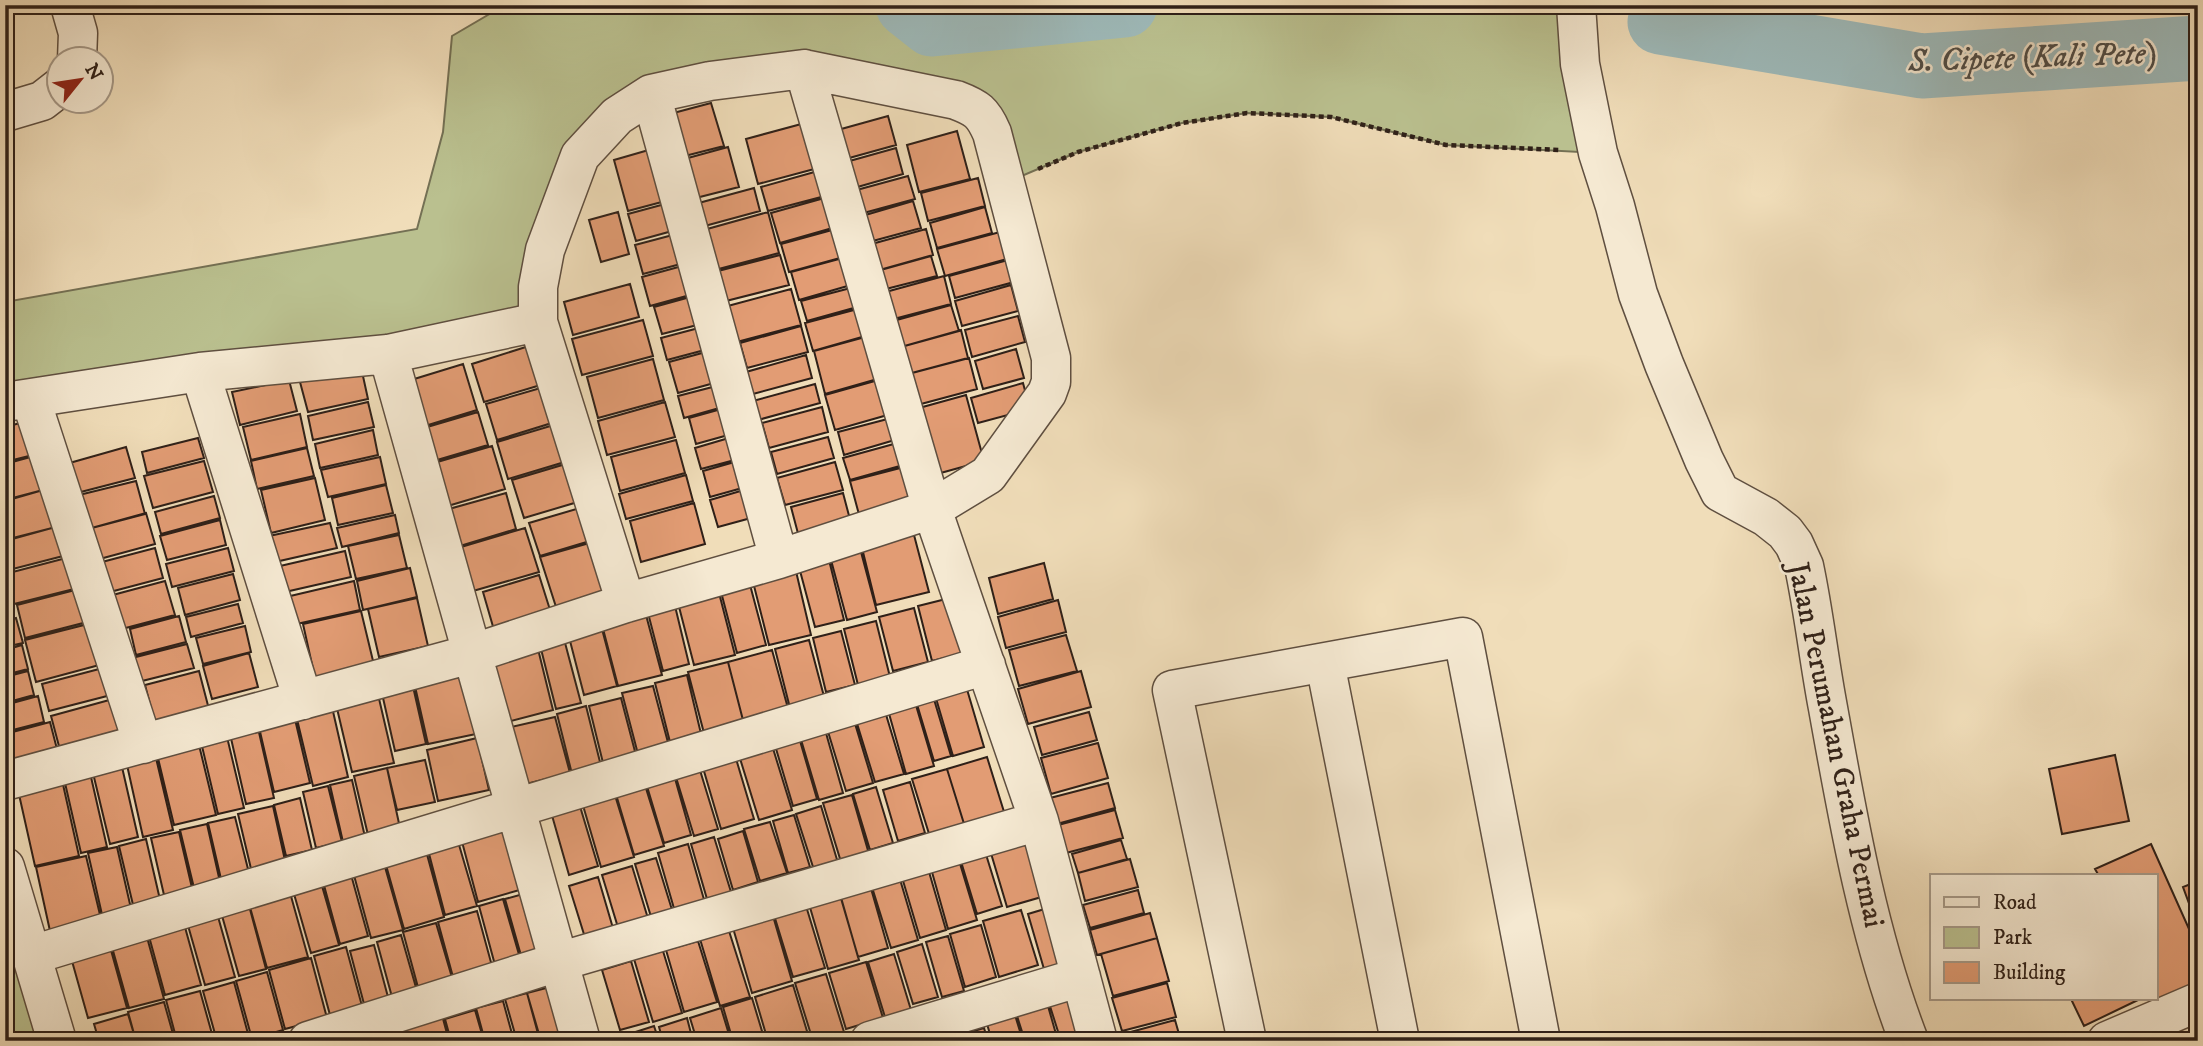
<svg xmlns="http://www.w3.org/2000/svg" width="2203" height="1046" font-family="'IM FELL DW Pica',serif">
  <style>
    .green { fill: #bac08f; stroke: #747054; stroke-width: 2 }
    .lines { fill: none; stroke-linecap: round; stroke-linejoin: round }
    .river { stroke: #9ebaba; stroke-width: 65 }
    .building { fill: #e29c74; stroke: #2f2018; stroke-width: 2 }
    .street-casing { stroke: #5f4f40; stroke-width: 41 }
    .path { stroke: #2f2018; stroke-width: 4.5; stroke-dasharray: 5 3.5; stroke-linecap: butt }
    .street { stroke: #f5e9d2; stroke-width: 38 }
    .labels { text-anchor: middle; stroke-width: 5; stroke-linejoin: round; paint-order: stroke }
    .street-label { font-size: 30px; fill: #2f2018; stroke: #f5e9d2 }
    .water-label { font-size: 32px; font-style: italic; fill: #504e49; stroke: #f5e9d2 }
  </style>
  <rect width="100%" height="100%" fill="#f0ddb9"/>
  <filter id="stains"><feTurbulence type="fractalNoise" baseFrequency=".00286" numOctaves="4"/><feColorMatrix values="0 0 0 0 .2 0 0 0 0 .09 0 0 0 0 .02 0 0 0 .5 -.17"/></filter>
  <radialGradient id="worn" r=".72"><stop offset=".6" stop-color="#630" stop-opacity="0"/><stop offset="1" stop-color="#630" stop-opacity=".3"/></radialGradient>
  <path class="green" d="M505,5H908L933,24L1125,5H1560L1598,153L1446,145L1331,117L1247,113L1182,123L1078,152L1005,183L970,106L710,81L600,132L538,322L5,402V302L417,229L443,132L452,36Z
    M5,867L57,1041H5Z"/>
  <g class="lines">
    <path class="river" d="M908,5L932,24L1125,5
      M1660,22L1922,66L2198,48"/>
  </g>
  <path class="building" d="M711,103L724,146L677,158L666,115Z
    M888,116L896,145L842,160L834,131Z
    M805,123L818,168L758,184L746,139Z
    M957,131L970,179L919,192L907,145Z
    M659,147L673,199L628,211L614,160Z
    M728,147L739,187L688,200L677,161Z
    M896,148L903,174L854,188L846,162Z
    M818,171L825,196L768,211L761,187Z
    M908,176L915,199L860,214L853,191Z
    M978,178L985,206L928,221L921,193Z
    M754,188L760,211L701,227L695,204Z
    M835,195L843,225L780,243L771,213Z
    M676,201L683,228L636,241L628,214Z
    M913,201L921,228L869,242L862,216Z
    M985,207L992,233L937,248L930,223Z
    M618,212L629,254L601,262L589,220Z
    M768,212L779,253L711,271L700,231Z
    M843,227L851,255L789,272L781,244Z
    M926,229L933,255L876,271L868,245Z
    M684,232L692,261L643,274L635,245Z
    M1000,232L1007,259L945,276L937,249Z
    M780,255L789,285L726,301L718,271Z
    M850,256L858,283L799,300L791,272Z
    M931,256L937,276L882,290L877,271Z
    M1008,260L1014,282L955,298L949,276Z
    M693,263L701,292L650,306L642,277Z
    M944,276L951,304L890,320L882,293Z
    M630,284L639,317L573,335L564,302Z
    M862,285L868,304L807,321L801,301Z
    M1011,285L1018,311L962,326L955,301Z
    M791,289L801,325L733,343L724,307Z
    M701,294L709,322L662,334L654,307Z
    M951,305L959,331L901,347L893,321Z
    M869,306L876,333L813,351L805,323Z
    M1018,316L1025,342L972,357L965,330Z
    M643,320L653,356L582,375L572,339Z
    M710,325L716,347L667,360L661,338Z
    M801,326L808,352L747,368L740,343Z
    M961,330L968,358L908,374L901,347Z
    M876,334L888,376L825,394L814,351Z
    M532,345L544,384L484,402L472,364Z
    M717,349L725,380L678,393L669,362Z
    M1016,349L1024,378L983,389L975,361Z
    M806,355L812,378L753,394L746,372Z
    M969,358L977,389L921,404L912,373Z
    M653,359L664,400L598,418L587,377Z
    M463,364L477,410L412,430L398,384Z
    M361,367L368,399L308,412L300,382Z
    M889,377L898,412L835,430L825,395Z
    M289,380L297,411L240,425L232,392Z
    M1023,383L1030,409L978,423L971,398Z
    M724,384L730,405L684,418L678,396Z
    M815,384L820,403L758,420L753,401Z
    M544,387L555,422L497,440L486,404Z
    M966,395L984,461L937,474L919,408Z
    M368,402L374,427L313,440L308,416Z
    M665,402L675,437L607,455L598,421Z
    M732,406L739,432L696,444L689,418Z
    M822,407L828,432L769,448L762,423Z
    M478,412L488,445L427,463L417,430Z
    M300,414L307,447L251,460L243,427Z
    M899,416L905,437L844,455L838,432Z
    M24,422L33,455L5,462V427Z
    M557,424L568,461L508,479L497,442Z
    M373,430L378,455L320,468L315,444Z
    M739,435L746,457L701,469L695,448Z
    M828,437L834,458L777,474L771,452Z
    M198,438L204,458L147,473L142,452Z
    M676,440L685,473L620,491L611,457Z
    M901,442L907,464L850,480L843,458Z
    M492,446L505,489L441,508L427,465Z
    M126,447L135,478L73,494L66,464Z
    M307,448L314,476L257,489L251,461Z
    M34,456L43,490L5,500V464Z
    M380,457L386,484L328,497L321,470Z
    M745,459L753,485L710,497L703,471Z
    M204,461L213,492L153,508L144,476Z
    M835,462L843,490L785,505L777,478Z
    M569,463L581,501L524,518L512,480Z
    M908,466L919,507L861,522L850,481Z
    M686,475L693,501L626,519L619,494Z
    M315,478L325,520L271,533L261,490Z
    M136,481L145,514L88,529L79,495Z
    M386,485L393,513L338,525L332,498Z
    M754,487L762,515L718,527L710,500Z
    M50,488L60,526L5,540V501Z
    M506,493L516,529L460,546L449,509Z
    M843,493L852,527L800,541L791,507Z
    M214,496L220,518L161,534L155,512Z
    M694,503L705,544L641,562L630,521Z
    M590,505L600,538L540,556L529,523Z
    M146,513L155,544L96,560L88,529Z
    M395,515L399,533L342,547L337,528Z
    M220,520L226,545L167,560L160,536Z
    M330,523L337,548L275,562L269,536Z
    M59,526L67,555L5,571V541Z
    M525,528L539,572L473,591L461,547Z
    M399,535L407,568L356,579L348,546Z
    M914,535L929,592L876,605L862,548Z
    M600,540L616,593L557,610L540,557Z
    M155,548L163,578L110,592L102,562Z
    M228,548L234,571L172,587L166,564Z
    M345,551L351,577L285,592L280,566Z
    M861,552L877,612L847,620L831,560Z
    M70,557L78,588L10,605L5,587V574Z
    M829,560L844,620L815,627L799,567Z
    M1044,563L1053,599L998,614L989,578Z
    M795,567L811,635L769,645L752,578Z
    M410,568L417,597L363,610L357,581Z
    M233,574L240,600L185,615L178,588Z
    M539,575L551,613L494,630L483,592Z
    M165,581L175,615L118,630L109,596Z
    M354,581L360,610L292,625L286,597Z
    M749,581L766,645L737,653L720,588Z
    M79,589L87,622L25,638L17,605Z
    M718,589L735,655L694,665L677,599Z
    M958,596L973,651L932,661L918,606Z
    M417,598L428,646L379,657L368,609Z
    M1058,600L1066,632L1006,648L998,617Z
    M238,604L243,623L191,637L186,617Z
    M675,606L689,664L663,671L648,613Z
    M914,608L928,662L893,671L879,617Z
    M361,611L374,665L315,678L303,624Z
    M646,615L662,675L618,686L602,625Z
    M179,616L186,642L136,655L130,629Z
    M16,618L23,643L5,647V621Z
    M876,621L890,677L858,685L844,629Z
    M92,623L103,664L36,682L25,640Z
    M245,626L251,652L203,664L196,638Z
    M602,629L617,686L584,695L569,637Z
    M841,631L855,685L826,692L813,638Z
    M1066,635L1077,671L1019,686L1009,650Z
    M564,639L581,703L556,709L540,645Z
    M809,640L826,704L791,712L775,649Z
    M187,644L194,668L138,682L132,658Z
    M22,645L28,669L5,675V650Z
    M538,649L553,710L507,722L491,661Z
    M772,650L789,712L744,724L728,662Z
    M249,653L258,687L212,699L203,666Z
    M728,662L745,728L705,737L688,672Z
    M103,668L111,695L49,711L42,684Z
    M28,671L34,695L5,703V677Z
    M199,671L211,717L157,731L145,685Z
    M461,671L476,734L428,744L414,682Z
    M1081,671L1091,707L1028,724L1018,689Z
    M687,675L702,738L671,746L655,683Z
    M412,682L426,744L395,751L381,689Z
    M653,686L670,750L639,758L622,693Z
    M966,686L984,747L953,756L935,695Z
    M377,690L394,763L352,772L335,700Z
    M38,696L44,722L5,732V705Z
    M933,696L951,756L934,761L916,701Z
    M621,698L638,763L605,771L589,706Z
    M113,699L122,733L60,750L51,716Z
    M915,702L934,766L906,774L888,710Z
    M586,706L601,766L572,774L557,714Z
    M332,707L348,777L313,786L296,715Z
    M884,708L904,774L875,782L855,717Z
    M1089,712L1097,740L1042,755L1034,727Z
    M294,715L310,783L274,792L258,723Z
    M555,717L570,773L522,785L507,728Z
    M853,717L873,783L846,791L826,725Z
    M50,722L58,753L5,767V734Z
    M824,726L843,793L819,800L799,733Z
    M258,728L274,798L246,804L230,734Z
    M798,734L817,799L793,806L774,742Z
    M227,737L244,808L218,814L201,742Z
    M477,738L489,790L438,801L427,750Z
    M771,742L792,810L759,820L738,752Z
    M1098,743L1108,778L1051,794L1041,758Z
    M199,745L216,815L174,825L157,754Z
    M734,752L754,819L721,829L701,761Z
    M2115,755L2129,821L2062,834L2049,769Z
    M987,757L1005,815L965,827L947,769Z
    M156,758L173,830L143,837L127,765Z
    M425,760L435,802L397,810L387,768Z
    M122,767L138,837L110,844L93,773Z
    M699,767L718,829L694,836L675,774Z
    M387,768L400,828L368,835L354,776Z
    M947,769L965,827L930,837L912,779Z
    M674,775L691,835L664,843L646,783Z
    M91,777L107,847L81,853L65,783Z
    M62,780L79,856L35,866L18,790Z
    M352,780L365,837L343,842L330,785Z
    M644,782L664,846L634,855L615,791Z
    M910,782L925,833L898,841L883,790Z
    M1108,783L1115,808L1057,824L1050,798Z
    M328,786L342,842L316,848L303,792Z
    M876,787L893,843L870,850L853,794Z
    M614,792L634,857L601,867L582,802Z
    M852,795L869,854L841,862L823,803Z
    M300,798L312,850L286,856L274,805Z
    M579,803L598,866L569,875L551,812Z
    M273,806L286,865L252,873L238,814Z
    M821,806L838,863L814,870L796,814Z
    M1115,810L1123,838L1066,853L1058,825Z
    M794,815L810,867L788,873L773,821Z
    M235,817L249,873L221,879L208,823Z
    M770,822L787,873L760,881L744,829Z
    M207,824L220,882L194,888L180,830Z
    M506,825L523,889L478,902L461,838Z
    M743,831L758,882L733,890L718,839Z
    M179,832L192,888L164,895L151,838Z
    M714,837L731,892L707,899L691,844Z
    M457,838L477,906L445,915L427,846Z
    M146,839L161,904L134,909L119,846Z
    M1028,839L1045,896L1007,907L990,850Z
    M1121,840L1127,859L1078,873L1072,854Z
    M688,844L705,903L675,912L658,853Z
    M2151,844L2198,949V984L2154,1003L2152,999H2156V876H2099L2095,869Z
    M117,847L132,913L103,919L88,853Z
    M425,847L444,917L404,929L384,858Z
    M984,848L1002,906L977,914L959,855Z
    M86,856L101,919L50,931L36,867Z
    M958,857L977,920L948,929L930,865Z
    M656,858L673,913L652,920L635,864Z
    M1130,859L1138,887L1085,901L1078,873Z
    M383,860L403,930L371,938L352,868Z
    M927,865L946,930L920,938L901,874Z
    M632,866L650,925L620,934L602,875Z
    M350,871L368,936L340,944L322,878Z
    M899,876L918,940L891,948L871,884Z
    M598,877L615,935L587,944L569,886Z
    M320,879L339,945L311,953L292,887Z
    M2198,881V928L2183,887Z
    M870,885L888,948L858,957L840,894Z
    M289,889L308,957L267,968L248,900Z
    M1138,890L1144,913L1090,928L1083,905Z
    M534,891L551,950L522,959L505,899Z
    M840,895L859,960L828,969L809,904Z
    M247,898L266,969L239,976L219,905Z
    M503,899L520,958L495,965L479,906Z
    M1058,905L1076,968L1046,976L1028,914Z
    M215,906L235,977L205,985L185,915Z
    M806,906L825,968L793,977L774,915Z
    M1021,910L1038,965L999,977L983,921Z
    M477,911L492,966L453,977L438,922Z
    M1150,913L1157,938L1097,955L1090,930Z
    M773,916L792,981L752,993L733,928Z
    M183,920L201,985L165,995L147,929Z
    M436,923L453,981L419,991L403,932Z
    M981,925L996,977L965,987L950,934Z
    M145,930L164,999L129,1008L110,940Z
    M729,931L750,997L720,1006L700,939Z
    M401,935L417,991L392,997L377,942Z
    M948,936L964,991L942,997L926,942Z
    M1157,938L1169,981L1113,996L1101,954Z
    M698,941L717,1002L684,1012L666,950Z
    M109,943L127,1008L88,1018L70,954Z
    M922,944L938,997L913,1004L897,952Z
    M374,945L388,997L364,1004L350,951Z
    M346,947L362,1006L330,1015L314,956Z
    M663,951L682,1013L653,1022L634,959Z
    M894,954L911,1010L885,1017L868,962Z
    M311,958L327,1018L285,1029L269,970Z
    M631,961L649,1022L620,1030L602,970Z
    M866,962L883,1018L846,1029L829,973Z
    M267,972L283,1030L252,1039L236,981Z
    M826,974L844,1032L813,1041L795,983Z
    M234,982L250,1041H217L203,991Z
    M1167,983L1176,1017L1122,1031L1112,998Z
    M793,985L810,1041H768L755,997Z
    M554,986L567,1041H541L527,993Z
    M200,991L214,1041H177L166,1000Z
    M527,993L540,1041H517L505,999Z
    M1078,994L1092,1041H1061L1049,1003Z
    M752,998L765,1041H733L723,1007Z
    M2071,999H2140L2084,1026Z
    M503,1001L514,1041H485L476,1008Z
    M164,1002L175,1041H136L128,1012Z
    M1048,1006L1058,1041H1025L1017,1016Z
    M721,1008L731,1041H697L690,1018Z
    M475,1010L484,1041H451L445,1019Z
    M128,1014L136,1041H99L94,1024Z
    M442,1015L449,1041H407L403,1026Z
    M1015,1015L1023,1041H992L987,1024Z
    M687,1018L693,1041H663L659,1027Z
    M1175,1020L1181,1041H1124L1123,1034Z
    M654,1026L659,1041H618L617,1038Z
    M400,1027L404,1041H376L374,1034Z
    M984,1028L988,1041H950V1038Z"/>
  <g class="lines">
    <g class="street-casing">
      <path id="street" d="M70,5L78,33L77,60
        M1576,5L1580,64L1598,153L1615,206L1638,294L1664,364L1704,460L1720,492L1766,517L1785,532L1794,544L1804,566C1814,613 1819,661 1828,708C1848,819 1868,935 1909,1041
        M804,69L932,509L1039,821L1098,1041
        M651,94L779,559
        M5,112L42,101L60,87
        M538,322L626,603
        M388,354L581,1041
        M200,372L303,700
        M31,400L143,744
        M5,402L200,372L388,354L538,322V287L545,250L580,156L617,116L651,94L710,81L804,69L956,100C977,108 983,112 992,133L1051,358V382L1047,393L988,475L932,509L779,559L626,603L471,654L5,781
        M1325,663L1400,1041
        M5,867L57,1041
        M32,955L986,665
        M308,1041L558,962L1039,821
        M870,1041L1081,977
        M1247,1041L1172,690L1463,637L1541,1041
        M2107,1041L2198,1002"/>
    </g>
    <path class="path" d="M1038,169L1078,152L1182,123L1247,113L1331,117L1446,145L1560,150"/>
    <use href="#street" class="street"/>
  </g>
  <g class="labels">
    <g class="street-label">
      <text transform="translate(1837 745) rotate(78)" y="10">Jalan Perumahan Graha Permai</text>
    </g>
    <g class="water-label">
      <text transform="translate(2032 56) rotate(-2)" y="11">S. Cipete (Kali Pete)</text>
    </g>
  </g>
  <rect width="2203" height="1046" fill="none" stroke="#f0ddb9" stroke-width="28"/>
  <rect x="7" y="7" width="2189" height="1032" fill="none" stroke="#2f2018" stroke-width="3.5"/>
  <rect x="14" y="14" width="2175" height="1018" fill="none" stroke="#2f2018" stroke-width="2"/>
  <rect x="1930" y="874" width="228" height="126" fill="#f5e9d2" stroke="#a69988" stroke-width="2"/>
  <rect x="1944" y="897" width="35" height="10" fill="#f5e9d2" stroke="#a69988" stroke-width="2"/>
  <text x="1993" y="909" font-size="21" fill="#2f2018">Road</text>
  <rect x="1944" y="927" width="35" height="21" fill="#bac08f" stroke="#a69988" stroke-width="2"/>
  <text x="1993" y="944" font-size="21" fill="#2f2018">Park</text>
  <rect x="1944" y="962" width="35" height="21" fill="#e29c74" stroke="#a69988" stroke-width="2"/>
  <text x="1993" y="979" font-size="21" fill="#2f2018">Building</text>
  <g transform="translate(80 80) rotate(60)"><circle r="33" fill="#f5e9d2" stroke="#a69988" stroke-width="2"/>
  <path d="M0-5L12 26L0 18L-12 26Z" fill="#8f2418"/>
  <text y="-10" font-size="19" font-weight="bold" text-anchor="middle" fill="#2f2018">N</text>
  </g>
  <rect width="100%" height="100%" filter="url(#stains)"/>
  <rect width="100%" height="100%" fill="url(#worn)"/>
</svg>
